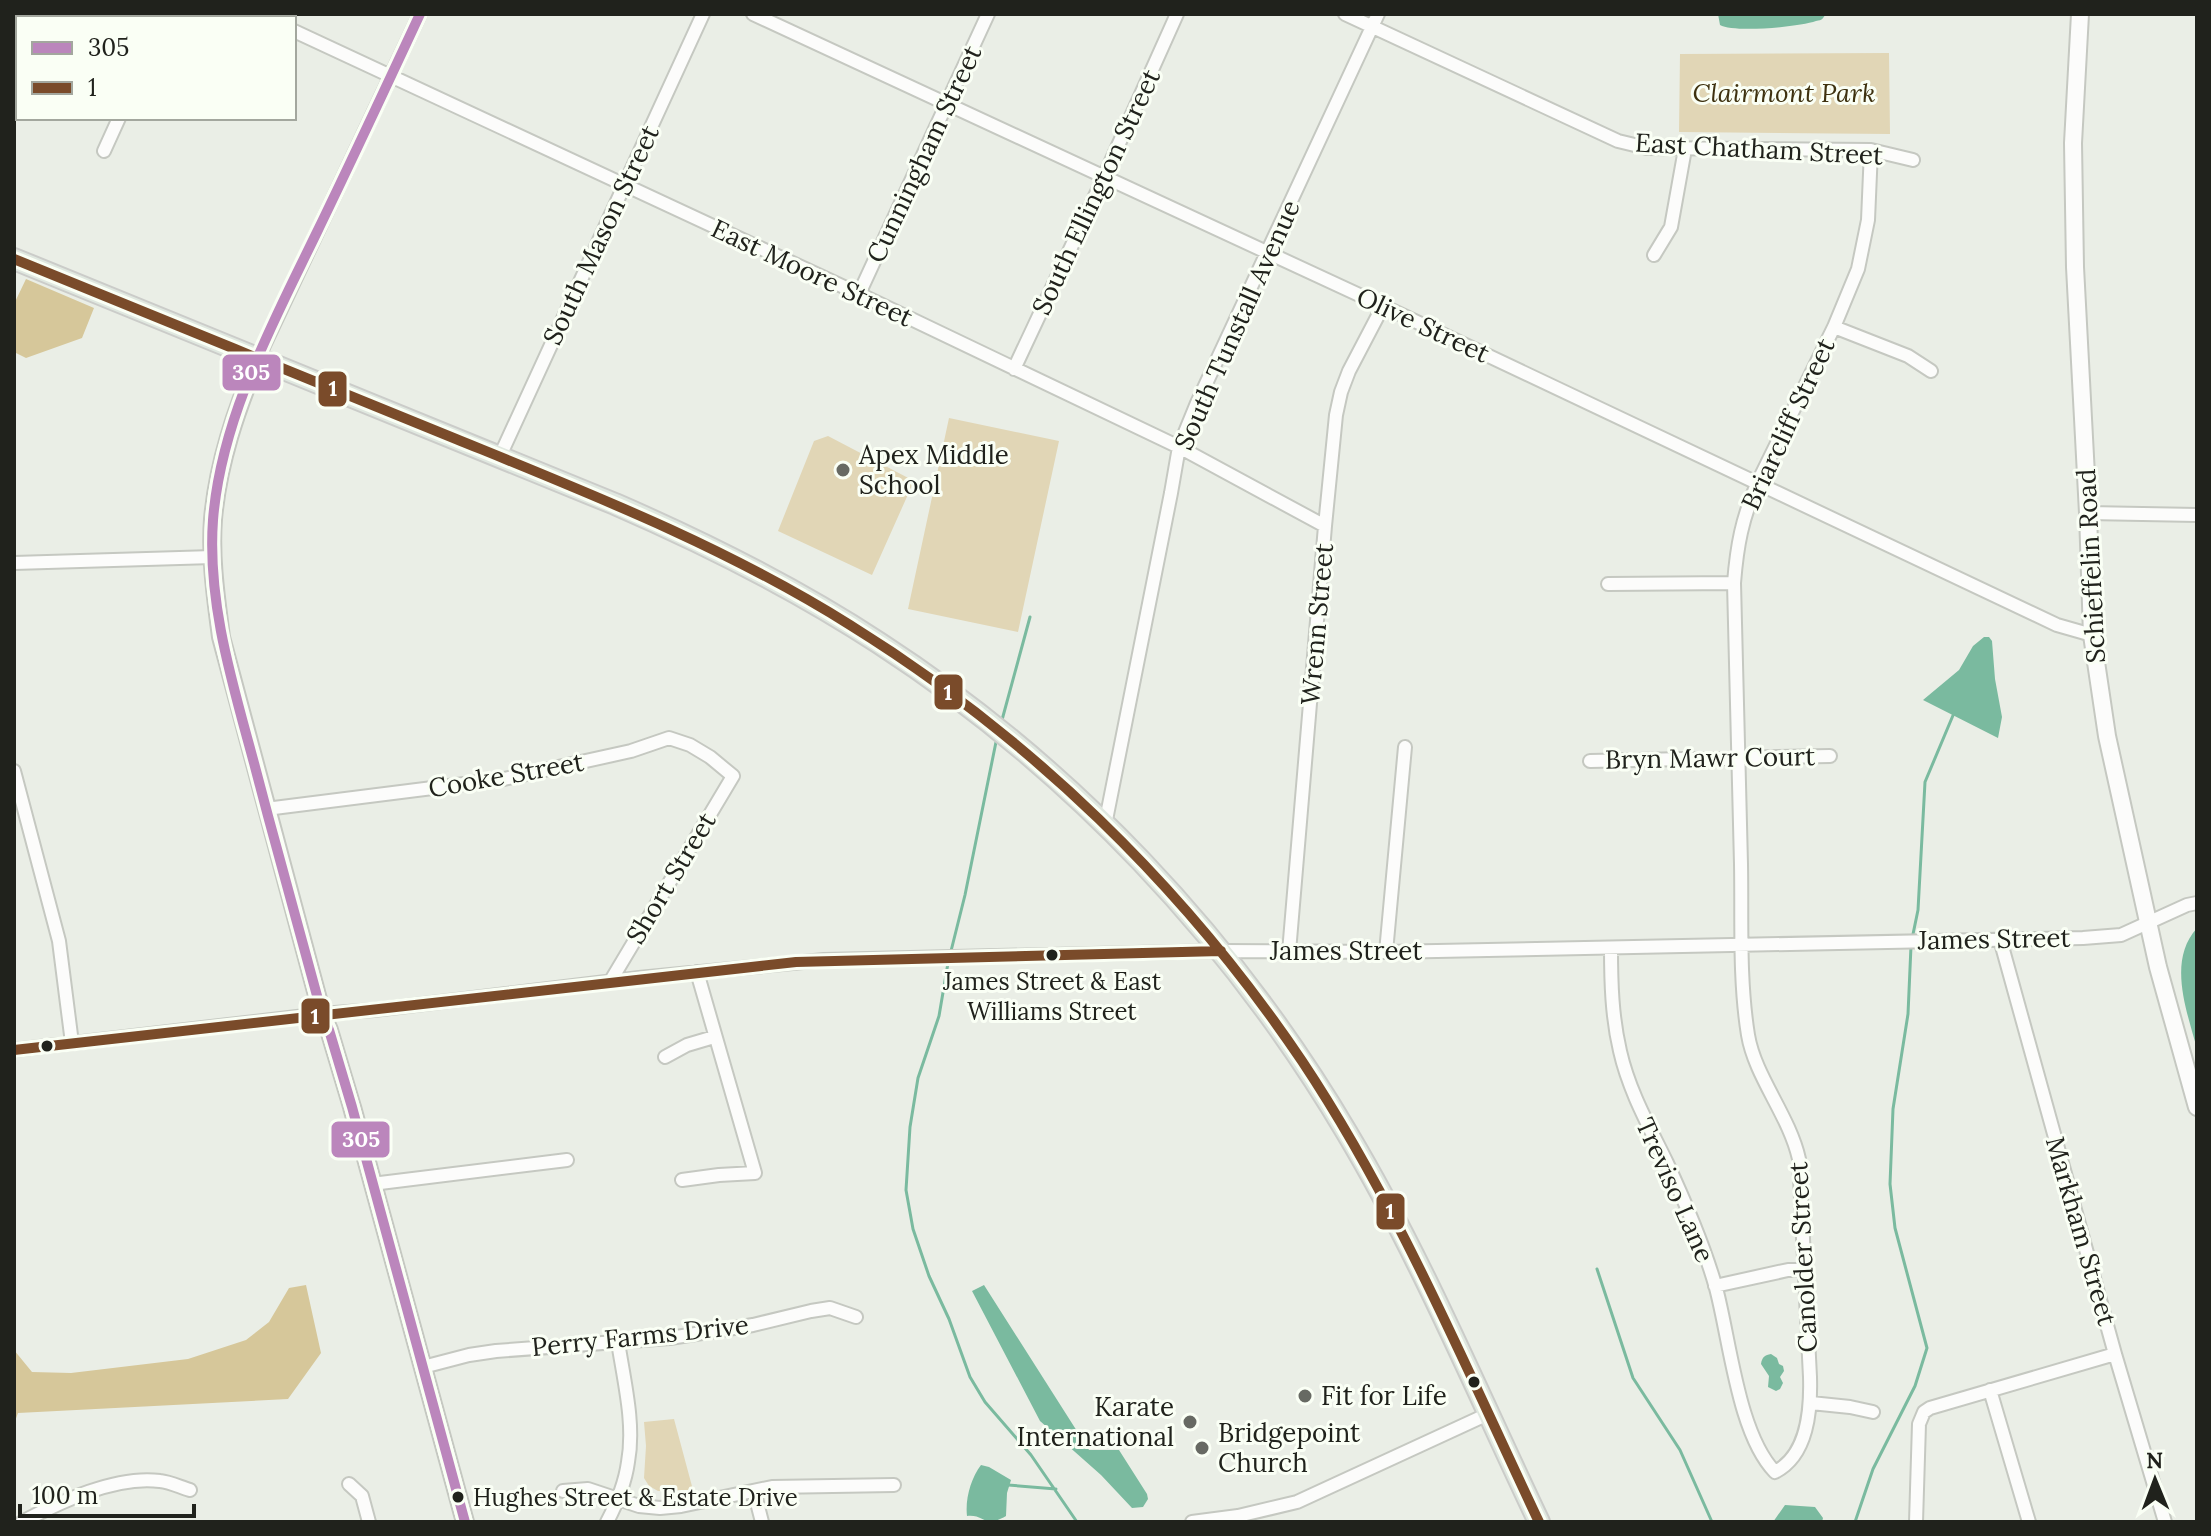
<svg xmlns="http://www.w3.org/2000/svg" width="2211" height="1536" font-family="Lora,serif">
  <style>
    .green { fill: #e1d6b6 }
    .forest { fill: #d6c79a }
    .water { fill: #7aba9f }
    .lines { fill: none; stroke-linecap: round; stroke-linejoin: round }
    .stream { stroke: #7aba9f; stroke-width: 3 }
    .minor-casing { stroke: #c5c8c1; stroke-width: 16 }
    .tertiary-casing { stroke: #c5c8c1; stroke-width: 20 }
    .primary-casing { stroke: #cbccc9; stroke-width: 24 }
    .minor { stroke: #fcfcfb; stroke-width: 12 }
    .tertiary { stroke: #fcfcfb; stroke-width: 16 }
    .primary { stroke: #e0e8e0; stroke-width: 20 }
    .bus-1-casing { stroke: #fafff5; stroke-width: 16 }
    .bus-2-casing { stroke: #fafff5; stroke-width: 16 }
    .bus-1 { stroke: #bb86bc; stroke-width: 10 }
    .bus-2 { stroke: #7a4b2a; stroke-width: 10 }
    .poi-dot { fill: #676963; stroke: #fafff5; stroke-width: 3 }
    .bus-dot { fill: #20221c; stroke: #fafff5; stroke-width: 3 }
    .labels { text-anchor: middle; stroke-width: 6; stroke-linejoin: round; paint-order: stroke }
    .bus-label { font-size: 24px; fill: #20221c; stroke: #fafff5 }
    .park-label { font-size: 26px; font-style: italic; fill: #3e310f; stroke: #fafff5 }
    .street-label { font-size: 26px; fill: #20221c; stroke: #fafff5 }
    .poi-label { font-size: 26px; fill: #20221c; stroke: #fafff5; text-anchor: start }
    .line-badge { stroke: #fafff5; stroke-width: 3 }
    .badge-label { font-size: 22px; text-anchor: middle; font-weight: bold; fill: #fff }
  </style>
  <rect width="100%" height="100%" fill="#eaeee6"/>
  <path class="green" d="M1889,53L1890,134L1679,132L1680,54Z
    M949,418L1059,441L1018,632L908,609Z
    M828,436L914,481L872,575L778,531L814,441Z
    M674,1419L693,1490L658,1491L649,1486L644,1478L646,1446L644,1422Z"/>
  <path class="forest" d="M26,279L94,308L82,338L26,358L14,352V304Z
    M306,1285L321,1353L288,1399L18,1413L14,1424V1350L32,1372L71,1373L188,1359L246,1340L269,1322L289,1288Z"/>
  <path class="water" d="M1718,14H1826C1822,19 1823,20 1816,21C1799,27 1734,33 1720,25Z
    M1984,637H1989L1992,641L1995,679L2002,717L1998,738L1923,700L1959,670L1973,646Z
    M2197,928V1049C2187,1011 2167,961 2197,928Z
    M984,1285L1089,1450H1119L1147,1494L1148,1499L1143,1507L1132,1508L1101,1475L1040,1421L972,1291Z
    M1771,1354L1777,1358L1779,1364L1783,1366L1784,1371L1780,1377L1783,1383L1780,1389L1776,1391L1768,1387L1769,1376L1761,1364C1762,1357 1765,1355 1771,1354Z
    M981,1465L989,1467L1011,1480L1007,1493L1006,1516C983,1529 985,1514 967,1516C965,1499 971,1478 981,1465Z
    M1785,1505L1815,1507L1823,1518L1822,1522H1773Z"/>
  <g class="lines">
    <path class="stream" d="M1002,720L1030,617
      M1912,939L1918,910L1925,782L1954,713
      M950,955L965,895L996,742
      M948,963L939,1016L918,1078L910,1127L906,1190L913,1229L929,1276L949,1319L970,1377L985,1402L1031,1455L1077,1522
      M1597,1269L1633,1378L1680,1450L1712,1522
      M1008,1485L1056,1489
      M1855,1522L1873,1469L1915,1386L1927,1348L1895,1228L1890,1184L1893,1109L1908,1014L1911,946"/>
    <g class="minor-casing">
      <path id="minor" d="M257,14L266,18
        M753,14L1383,306L2057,625L2092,635
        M1345,14L1618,141L1647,148L1871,150L1913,160
        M168,18L170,14
        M294,31L859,294L1179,447L1325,526
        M104,151L119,118
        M1654,255L1671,227L1685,149
        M859,294L988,14
        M1834,327L1908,356L1931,371
        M258,358L420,14
        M1014,369L1104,177L1177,14
        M500,456L703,14
        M2088,513L2197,515
        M14,563L213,557
        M1608,584L1734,583
        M1590,761L1830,756
        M14,771L59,941L72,1043
        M266,809L504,779L631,751L669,738L690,745L710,757L733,776L610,982
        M1105,825L1171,493L1179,447L1197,403L1378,14
        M2000,939L2115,1354L2165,1522
        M1611,948C1611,983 1612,1017 1620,1051C1629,1091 1649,1126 1667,1163C1686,1204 1704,1245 1716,1288C1730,1340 1738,1434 1775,1472C1808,1455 1811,1410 1810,1377L1799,1159C1789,1115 1755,1077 1748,1035C1739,979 1742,921 1741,864C1739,771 1737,677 1734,583C1737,545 1742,519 1757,484L1834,327L1858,269L1868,220L1871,150
        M1289,952L1325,526L1336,415L1341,392L1349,371L1383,306
        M1386,952L1405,747
        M14,1050L322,1014L374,1010L639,978L824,960L1221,951L1386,952L2083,938L2121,935L2187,905L2197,903
        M665,1057L687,1045L714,1037
        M682,1180L719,1175L755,1173L697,972
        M372,1184L567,1160
        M1715,1286L1788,1270H1804
        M423,1367L469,1355L496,1351L670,1338L753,1325L811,1311L830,1308L856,1317
        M1990,1390L2029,1522
        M1811,1403L1850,1407L1873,1412
        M349,1484L362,1496L369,1522
        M563,1491L588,1489L639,1506L660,1508L681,1506L772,1487L894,1485
        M754,1491L762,1522
        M22,1522C60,1502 116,1475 160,1481C170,1482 180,1487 190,1490
        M607,1522C617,1503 625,1484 628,1462C635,1424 624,1381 618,1342
        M1192,1522L1238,1516L1297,1502L1488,1414
        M1916,1522L1919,1424L1924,1412L1930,1408L2115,1354"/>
    </g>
    <g class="tertiary-casing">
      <path id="tertiary" d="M2080,14L2073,143L2075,267L2088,513L2092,635L2107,736L2158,967L2197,1107
        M258,358C236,410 218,463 213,519C210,559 216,598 221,637L322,1014L329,1030L352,1107L465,1522"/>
    </g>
    <g class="primary-casing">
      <path id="primary" d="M14,259L615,504C707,544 795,588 879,643C1070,767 1231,937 1347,1133C1421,1257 1477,1392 1539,1522"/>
    </g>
    <use href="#minor" class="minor"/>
    <use href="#tertiary" class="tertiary"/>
    <use href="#primary" class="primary"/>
    <g class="bus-1-casing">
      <path id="bus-1" d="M420,14C386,87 352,160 317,232C273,323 221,418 213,520C207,603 233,685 254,763C276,847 299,931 322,1014L329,1030L352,1107L465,1522"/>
    </g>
    <g class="bus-2-casing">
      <path id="bus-2" d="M14,259C161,319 309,379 456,439C591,494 726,547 850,625C1029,736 1184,886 1302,1061C1398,1205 1465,1366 1539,1522
        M14,1050L796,962L1221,951"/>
    </g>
    <use href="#bus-1" class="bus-1"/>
    <use href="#bus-2" class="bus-2"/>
  </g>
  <g class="poi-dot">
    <circle cx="843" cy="470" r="8"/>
    <circle cx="1305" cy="1396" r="8"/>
    <circle cx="1190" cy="1422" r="8"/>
    <circle cx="1202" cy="1448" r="8"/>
  </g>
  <g class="bus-dot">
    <circle cx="1052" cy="955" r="7"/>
    <circle cx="47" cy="1046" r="7"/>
    <circle cx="1474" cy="1382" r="7"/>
    <circle cx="458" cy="1497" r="7"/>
  </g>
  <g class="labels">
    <g class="bus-label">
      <text x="1052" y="990">James Street &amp; East<tspan x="1052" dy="30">Williams Street</tspan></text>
      <text x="473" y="1506" text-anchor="start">Hughes Street &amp; Estate Drive</text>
    </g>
    <g class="park-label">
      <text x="1784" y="102">Clairmont Park</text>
    </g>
    <g class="street-label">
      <text transform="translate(1759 149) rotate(3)" y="9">East Chatham Street</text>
      <text transform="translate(924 154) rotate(-65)" y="9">Cunningham Street</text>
      <text transform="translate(1096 192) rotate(-65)" y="9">South Ellington Street</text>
      <text transform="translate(601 235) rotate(-65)" y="9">South Mason Street</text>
      <text transform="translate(812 273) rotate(25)" y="9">East Moore Street</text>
      <text transform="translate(1237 325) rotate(-66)" y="9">South Tunstall Avenue</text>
      <text transform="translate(1423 325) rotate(25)" y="9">Olive Street</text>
      <text transform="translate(1788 424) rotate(-65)" y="9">Briarcliff Street</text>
      <text transform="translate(2091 566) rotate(-93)" y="9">Schieffelin Road</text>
      <text transform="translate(1317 624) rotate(-85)" y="9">Wrenn Street</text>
      <text transform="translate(1710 758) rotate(-1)" y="9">Bryn Mawr Court</text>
      <text transform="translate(506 775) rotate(-10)" y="9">Cooke Street</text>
      <text transform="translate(671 878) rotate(-59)" y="9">Short Street</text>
      <text transform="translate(1994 939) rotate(-1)" y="9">James Street</text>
      <text x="1346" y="960">James Street</text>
      <text transform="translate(1675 1190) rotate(66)" y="9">Treviso Lane</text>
      <text transform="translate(2081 1231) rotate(74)" y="9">Markham Street</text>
      <text transform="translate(1803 1257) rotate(-93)" y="9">Canolder Street</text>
      <text transform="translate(640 1336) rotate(-6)" y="9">Perry Farms Drive</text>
    </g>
    <g class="poi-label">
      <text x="859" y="464">Apex Middle<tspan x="859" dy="30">School</tspan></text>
      <text x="1321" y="1405">Fit for Life</text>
      <text x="1174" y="1416" text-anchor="end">Karate<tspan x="1174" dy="30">International</tspan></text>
      <text x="1218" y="1442">Bridgepoint<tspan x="1218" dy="30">Church</tspan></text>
    </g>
  </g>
  <g class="line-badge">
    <rect x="221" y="353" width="61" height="39" rx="8" fill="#bb86bc"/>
    <rect x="317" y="370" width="31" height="38" rx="8" fill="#7a4b2a"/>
    <rect x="933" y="673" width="31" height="38" rx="8" fill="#7a4b2a"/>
    <rect x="300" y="997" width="31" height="38" rx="8" fill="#7a4b2a"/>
    <rect x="330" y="1120" width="61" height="39" rx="8" fill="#bb86bc"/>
    <rect x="1375" y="1192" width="31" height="39" rx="8" fill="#7a4b2a"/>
  </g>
  <g class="badge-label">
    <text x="251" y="380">305</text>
    <text x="333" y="396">1</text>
    <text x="948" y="700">1</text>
    <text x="315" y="1024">1</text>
    <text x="361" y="1147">305</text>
    <text x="1390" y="1219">1</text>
  </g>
  <rect width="2211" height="1536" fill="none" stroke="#20221c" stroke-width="32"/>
  <rect x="16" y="16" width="280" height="104" fill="#fafff5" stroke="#a3a79e" stroke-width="2"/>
  <rect x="32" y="42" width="40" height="12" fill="#bb86bc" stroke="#a3a79e" stroke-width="2"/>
  <text x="88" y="56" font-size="24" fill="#20221c">305</text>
  <rect x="32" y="82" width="40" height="12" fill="#7a4b2a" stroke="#a3a79e" stroke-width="2"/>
  <text x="88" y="96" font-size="24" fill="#20221c">1</text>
  <g transform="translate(2155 1480) rotate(359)" stroke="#fafff5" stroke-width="6" paint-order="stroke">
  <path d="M0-6L14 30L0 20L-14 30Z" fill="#20221c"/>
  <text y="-12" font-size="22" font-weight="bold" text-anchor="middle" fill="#20221c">N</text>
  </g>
  <path d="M20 1504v12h174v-12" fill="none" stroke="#20221c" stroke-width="4"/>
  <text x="32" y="1504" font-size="24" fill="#20221c" stroke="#fafff5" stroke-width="6" paint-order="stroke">100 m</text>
</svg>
